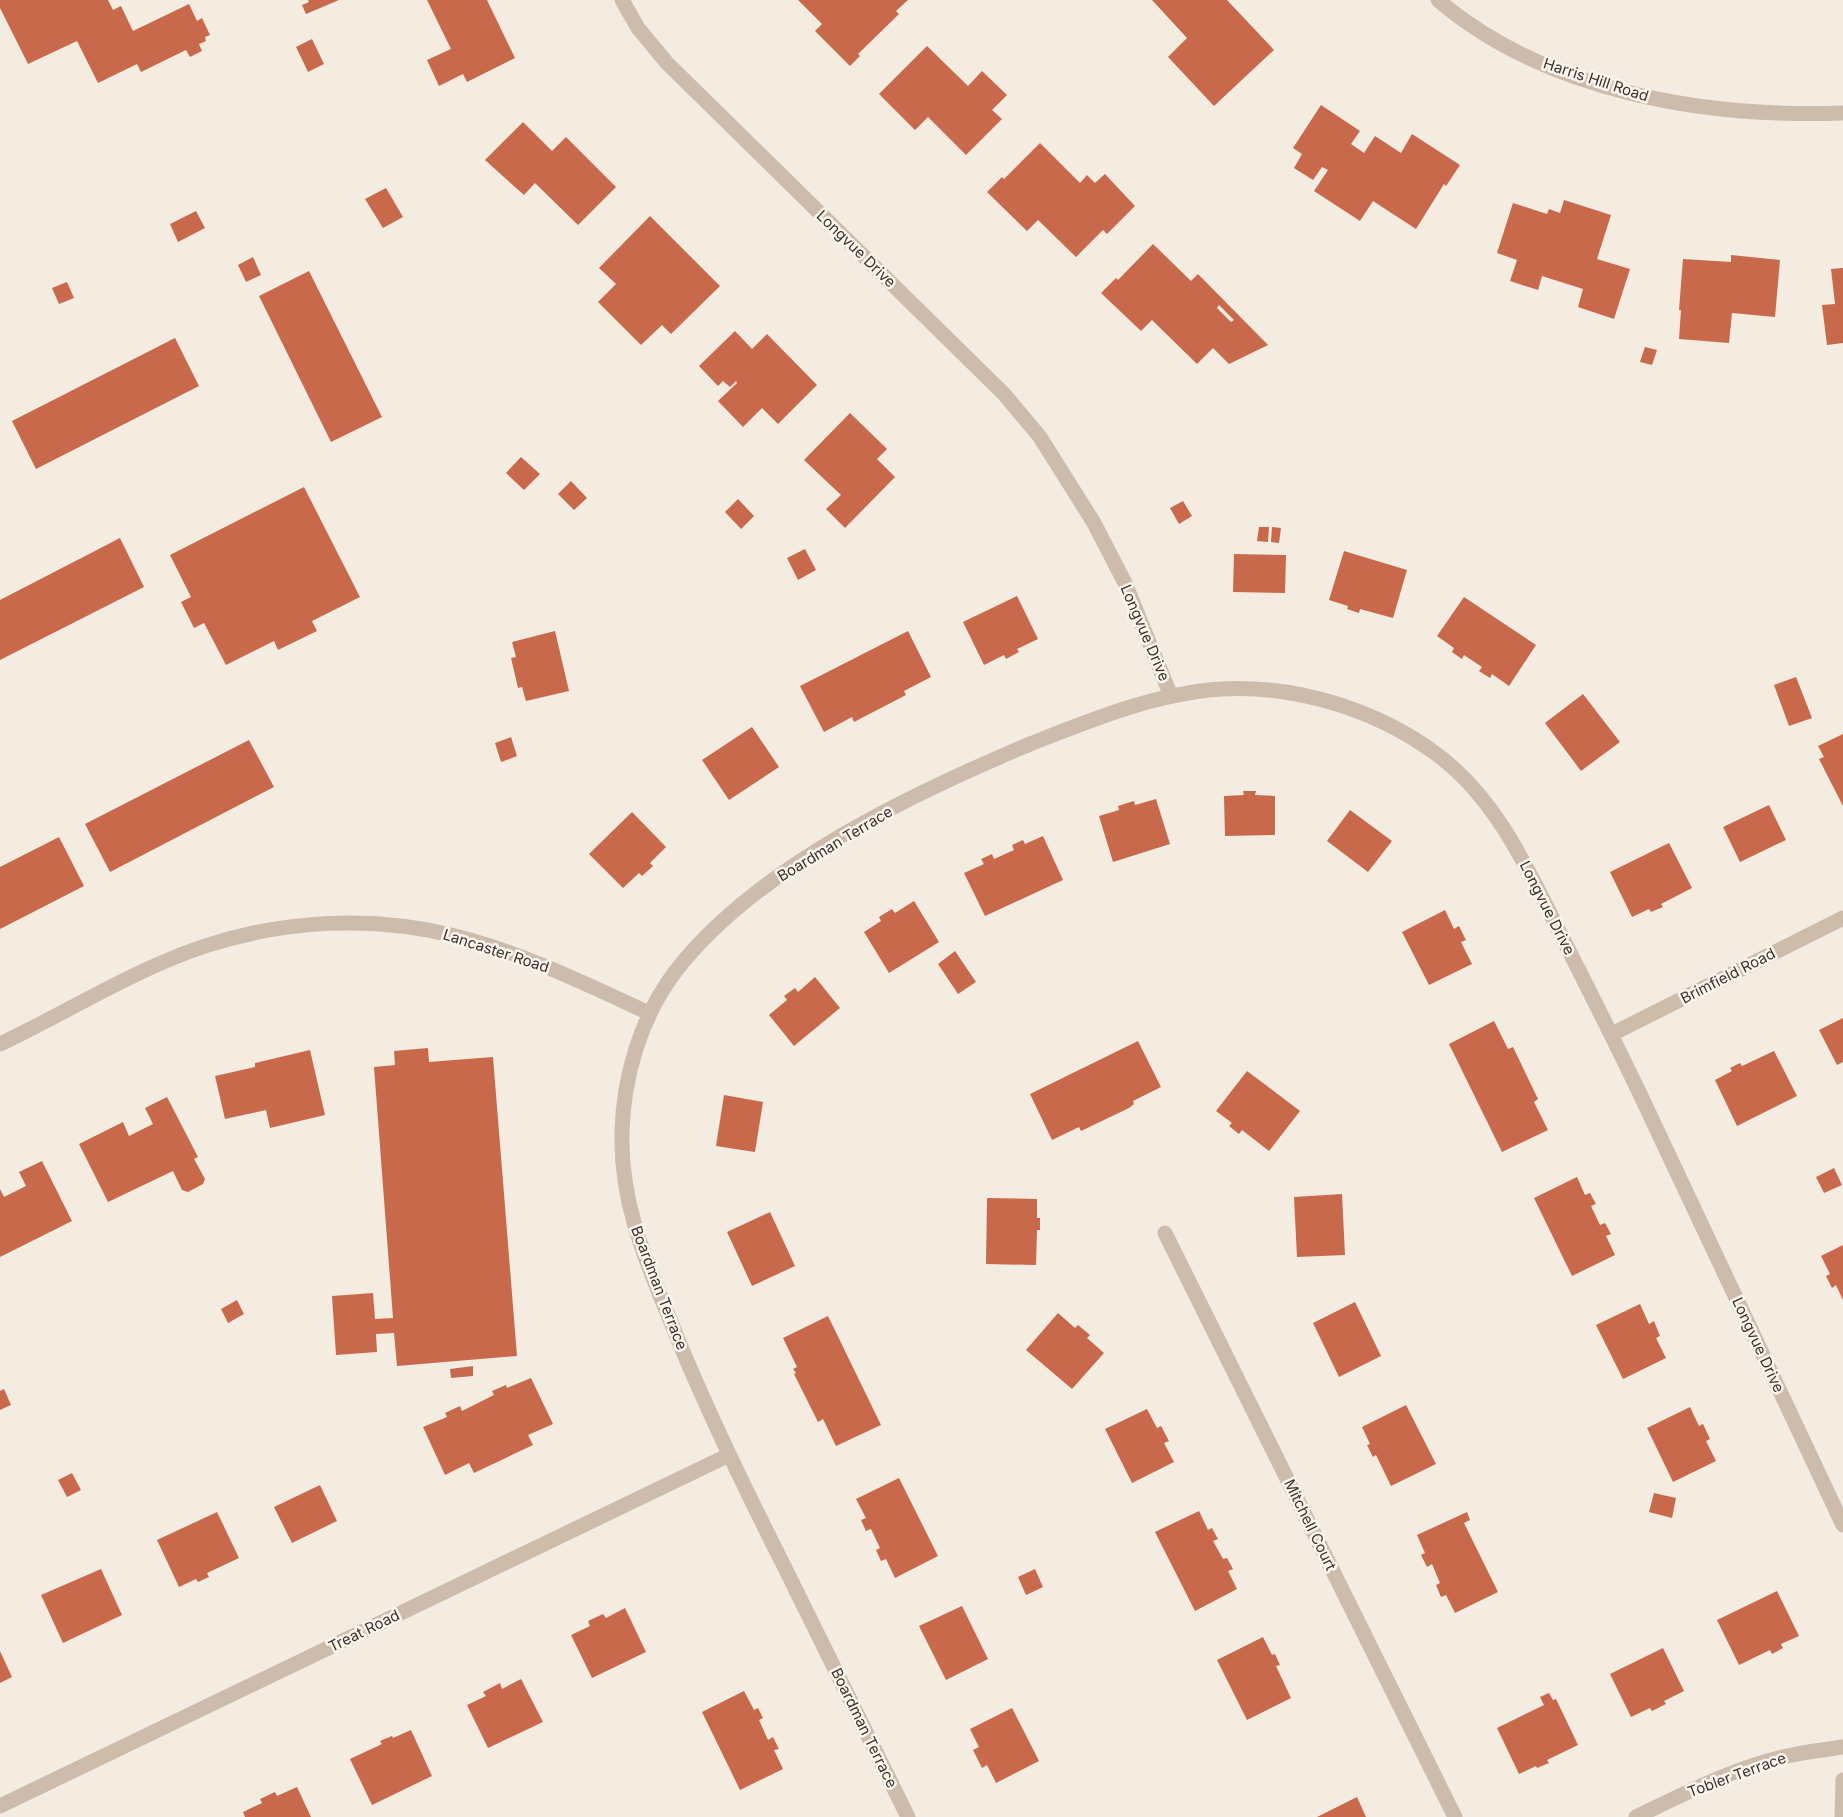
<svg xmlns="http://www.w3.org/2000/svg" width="1843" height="1817" font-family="Inter,sans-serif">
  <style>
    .building { fill: #c8694b; fill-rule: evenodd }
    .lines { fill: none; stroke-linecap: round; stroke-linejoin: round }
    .minor { stroke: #cdbbac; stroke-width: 15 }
    .labels { text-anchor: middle; stroke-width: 5; stroke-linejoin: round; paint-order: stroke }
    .street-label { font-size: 15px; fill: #3b302b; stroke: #fbf5ee }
  </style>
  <rect width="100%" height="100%" fill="#f4ebe1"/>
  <path class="building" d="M0,0H108L113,10L121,6L133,31L189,4L197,21L202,18L210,35L205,37L206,41L199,44L202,51L190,57L186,50L141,72L137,64L98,83L77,41L28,64L0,8Z
    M308,0H339L306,14L302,5L309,2Z
    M427,0H487L515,58L467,82L463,74L439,86L427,60L451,49Z
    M798,0H908L896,11L899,14L858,54L860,56L850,66L815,31L822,24Z
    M1152,0H1227L1274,50L1214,106L1168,57L1187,38Z
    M312,39L324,64L308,72L296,47Z
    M927,46L968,86L982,71L1007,95L992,110L1002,119L966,155L928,117L915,130L879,94Z
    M1321,105L1360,131L1351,144L1364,153L1375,136L1401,153L1412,134L1460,165L1446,186L1444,184L1416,229L1373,201L1360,221L1314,191L1328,170L1322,167L1313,180L1294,168L1302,154L1293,148Z
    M523,122L552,151L566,137L616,187L578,225L535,183L524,195L485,160Z
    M1040,143L1080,183L1087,175L1095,183L1105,174L1135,206L1107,234L1103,230L1076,257L1038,220L1027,231L987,192L1002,177L1004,179Z
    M386,188L403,217L383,228L365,199Z
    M1564,200L1611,215L1597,259L1630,269L1614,319L1578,307L1583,289L1542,276L1538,290L1510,281L1517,260L1497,253L1513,203L1547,214L1549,209L1560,213Z
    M196,211L205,228L178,242L170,224Z
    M650,216L720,286L671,334L662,325L641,345L598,302L616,284L599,268Z
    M1153,244L1191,281L1198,274L1268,345L1229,364L1213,348L1197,364L1152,320L1141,331L1101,293L1116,278L1118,280ZM1219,305L1234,320L1231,322L1217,308Z
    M1731,255L1780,260L1775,317L1732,313L1729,343L1679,339L1681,310H1679L1683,259L1731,262Z
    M253,257L261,275L246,282L238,265Z
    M1843,268V343L1827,345L1822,305L1835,304L1831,269Z
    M309,271L382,417L331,442L259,296Z
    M67,282L74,298L59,304L52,288Z
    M735,331L752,349L767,334L817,385L778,424L762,408L743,427L718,401L737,383L736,381L730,387L723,381L718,386L699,366Z
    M175,338L199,386L36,469L12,421Z
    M1645,347L1657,350L1652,365L1640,362Z
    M850,413L887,449L877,459L895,477L845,528L826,509L841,495L804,460Z
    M521,457L540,474L524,490L506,473Z
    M571,481L587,498L574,510L558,494Z
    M304,487L360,597L312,621L317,631L278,650L274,641L226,665L204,623L194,628L181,602L191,597L170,555Z
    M738,499L754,516L741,529L725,512Z
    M1183,501L1192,516L1179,524L1170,508Z
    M1259,527H1269L1268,542L1257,541Z
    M1272,527L1281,528L1279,543L1271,542Z
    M120,538L144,587L0,660V600Z
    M805,549L816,570L798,580L787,558Z
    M1344,551L1407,570L1393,618L1360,609L1359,613L1347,609L1348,606L1329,600Z
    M1234,554L1286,555L1285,593L1233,592Z
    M1017,596L1038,639L1017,649L1019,652L1006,659L1004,655L984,665L963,622Z
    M1464,597L1536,645L1509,686L1492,674L1490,678L1479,671L1482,667L1464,655L1462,659L1452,652L1454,648L1437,636Z
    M555,631L569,691L526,701L522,687L518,688L511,658L516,657L512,642Z
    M908,631L931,677L904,691L906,695L854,722L852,717L824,732L800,686Z
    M1796,677L1812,718L1789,726L1774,685Z
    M1583,694L1620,742L1581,771L1545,723Z
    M752,727L779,767L729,800L702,760Z
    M1843,734V806L1819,759L1824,757L1818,746Z
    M511,737L517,756L501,762L495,743Z
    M249,740L274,787L110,872L85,824Z
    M1243,791H1256L1255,795L1275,796V835L1225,836L1224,796L1244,795Z
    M1156,799L1170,844L1113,862L1099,816L1119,810L1118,806L1134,801L1135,805Z
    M1769,805L1786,840L1740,862L1723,827Z
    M1350,810L1392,841L1368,872L1327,841Z
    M632,812L666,847L650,863L653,866L642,876L639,873L623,888L589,854Z
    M1043,836L1063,880L985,916L964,873L984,864L981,859L992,854L994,859L1014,850L1012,845L1023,840L1025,844Z
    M59,837L84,886L0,929V867Z
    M1669,843L1692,888L1661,904L1663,907L1651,912L1649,909L1632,917L1610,872Z
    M914,901L939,942L889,973L864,932L881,921L879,917L892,909L895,913Z
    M1445,910L1454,929L1459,926L1466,940L1461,942L1472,964L1429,985L1402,932Z
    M955,951L976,982L958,994L938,964Z
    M815,977L840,1008L794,1046L769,1015L787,1000L784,996L795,988L798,992Z
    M1843,1018V1062L1837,1065L1819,1030Z
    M1494,1021L1508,1049L1513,1047L1538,1099L1534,1102L1548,1130L1502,1152L1449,1044Z
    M1138,1041L1161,1087L1133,1101L1134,1104L1129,1108L1081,1131L1079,1127L1052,1140L1030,1094Z
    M428,1048L429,1062L493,1057L517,1356L397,1366L394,1333L376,1334L377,1352L336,1355L332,1296L373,1293L375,1319L393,1318L374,1067L395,1065L394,1051Z
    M310,1050L325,1115L270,1128L266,1110L225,1119L215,1076L255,1067V1063Z
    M1774,1051L1797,1096L1737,1126L1715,1080L1732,1071L1730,1068L1740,1063L1742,1066Z
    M1247,1071L1300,1111L1269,1151L1242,1130L1239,1134L1229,1126L1232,1123L1216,1111Z
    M724,1095L763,1102L755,1152L716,1146Z
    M167,1097L198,1157L194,1159L205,1179L203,1184L188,1192L182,1190L173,1171L108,1202L79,1144L123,1122L129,1136L153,1124L145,1108Z
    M42,1161L72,1221L0,1257V1189L4,1197L26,1186L19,1172Z
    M1834,1168L1842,1185L1824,1193L1816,1177Z
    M1577,1177L1585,1195L1590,1193L1596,1204L1591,1206L1600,1225L1605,1223L1611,1234L1606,1236L1615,1255L1572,1276L1534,1198Z
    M1342,1194L1345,1255L1297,1257L1294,1197Z
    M987,1198L1037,1199V1218H1040V1230H1037L1036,1265L986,1264Z
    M770,1212L795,1266L752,1286L727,1232Z
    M1843,1245V1300L1836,1285L1832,1288L1826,1276L1830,1274L1821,1256Z
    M237,1300L244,1314L228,1323L221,1309Z
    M1355,1302L1381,1356L1339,1377L1313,1323Z
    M1640,1304L1649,1324L1654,1321L1660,1336L1656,1338L1666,1358L1623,1379L1596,1325Z
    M1058,1313L1075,1328L1078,1325L1090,1335L1087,1338L1104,1353L1072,1389L1026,1350Z
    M828,1316L881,1425L836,1446L823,1419L818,1422L794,1374L796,1373L793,1369L797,1367L783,1338Z
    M473,1366V1376L451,1378L450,1369Z
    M531,1378L553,1424L528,1435L533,1445L474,1473L469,1463L445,1475L423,1427L447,1417L445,1413L460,1406L462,1411L494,1395L492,1391L506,1385L507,1388Z
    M4,1389L11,1405L0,1410V1391Z
    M1406,1405L1436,1464L1391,1486L1376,1455L1373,1457L1367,1445L1370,1444L1362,1427Z
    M1690,1407L1699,1426L1703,1424L1710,1439L1706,1441L1716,1461L1673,1482L1647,1428Z
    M1147,1409L1157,1428L1161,1426L1169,1441L1164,1443L1174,1462L1132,1483L1105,1429Z
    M72,1473L81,1490L67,1497L58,1480Z
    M899,1478L938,1556L895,1578L886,1559L881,1561L876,1550L880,1548L871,1529L866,1531L861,1520L866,1518L856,1499Z
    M320,1485L337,1521L292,1543L274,1507Z
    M1654,1493L1676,1498L1672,1518L1649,1512Z
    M1199,1511L1208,1530L1212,1528L1218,1539L1213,1541L1223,1559L1227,1558L1233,1569L1228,1571L1237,1589L1195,1611L1155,1532Z
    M217,1512L239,1558L207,1573L209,1577L198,1582L196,1579L179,1587L157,1540Z
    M1467,1512L1470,1520L1464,1523L1498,1592L1455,1613L1446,1595L1441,1597L1436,1585L1440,1583L1432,1564L1427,1567L1421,1555L1425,1553L1417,1535Z
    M101,1569L122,1615L63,1643L41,1595Z
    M1035,1569L1043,1587L1026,1595L1018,1577Z
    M1777,1591L1799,1636L1781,1644L1783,1648L1772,1654L1770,1650L1739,1665L1717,1620Z
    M962,1606L988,1659L946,1680L919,1626Z
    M625,1608L646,1652L592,1678L571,1635L590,1626L588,1621L603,1614L606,1618Z
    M1263,1637L1272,1655L1275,1654L1280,1665L1276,1666L1291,1698L1247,1720L1217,1660Z
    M1663,1648L1684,1691L1664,1701L1666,1704L1652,1711L1650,1708L1631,1717L1610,1674Z
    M0,1651L12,1677L0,1683Z
    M521,1679L543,1722L488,1748L467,1705L486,1696L483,1692L500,1683L502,1689Z
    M744,1691L754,1710L758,1708L763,1718L759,1720L768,1740L773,1737L779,1749L774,1750L783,1769L740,1790L702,1712Z
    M1549,1693L1553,1700L1556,1699L1578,1745L1547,1760L1549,1763L1537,1768L1536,1766L1519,1774L1497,1728L1544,1705L1540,1697Z
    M1012,1708L1039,1761L996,1783L987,1765L982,1768L973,1750L979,1747L970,1729Z
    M411,1730L432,1776L372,1805L350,1759L382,1744L380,1741L392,1736L393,1738Z
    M297,1787L311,1817H245L243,1812L262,1803L260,1799L275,1792L277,1796Z
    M1357,1797L1366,1817H1317Z"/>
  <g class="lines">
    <path class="minor" d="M622,0L638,28L667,63L1004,394L1040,437L1094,523L1125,583L1171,696
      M1438,0C1546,92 1705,118 1843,113
      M1612,1034L1843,918
      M0,1044C68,1012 133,970 205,946C285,920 373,915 455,936C523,953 586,984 649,1013
      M1165,1233L1455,1817
      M0,1806L729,1455
      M908,1817C867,1733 825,1650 784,1566C746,1491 709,1415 677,1337C650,1270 620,1208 622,1133C623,1077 641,1017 675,972C755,868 911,794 1030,744C1091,720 1156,693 1222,689C1296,685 1375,709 1435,753C1497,798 1528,870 1562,937C1594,1000 1626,1063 1656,1128C1718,1260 1781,1393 1843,1525
      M1636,1817C1686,1793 1737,1766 1792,1755C1809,1751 1826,1750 1843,1747
      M1842,1817L1843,1780"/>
  </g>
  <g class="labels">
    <g class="street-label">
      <text transform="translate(1596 80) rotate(18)" y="5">Harris Hill Road</text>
      <text transform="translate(856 249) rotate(44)" y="5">Longvue Drive</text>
      <text transform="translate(1145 633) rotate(67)" y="5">Longvue Drive</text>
      <text transform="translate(835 844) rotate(-31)" y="5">Boardman Terrace</text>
      <text transform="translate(1547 908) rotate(63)" y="5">Longvue Drive</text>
      <text transform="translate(496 951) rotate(18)" y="5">Lancaster Road</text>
      <text transform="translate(1728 976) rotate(-27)" y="5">Brimfield Road</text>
      <text transform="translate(659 1288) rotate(69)" y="5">Boardman Terrace</text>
      <text transform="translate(1758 1345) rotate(65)" y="5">Longvue Drive</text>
      <text transform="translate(1310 1525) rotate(64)" y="5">Mitchell Court</text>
      <text transform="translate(364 1631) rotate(-26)" y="5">Treat Road</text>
      <text transform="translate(864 1728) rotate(64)" y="5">Boardman Terrace</text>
      <text transform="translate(1737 1775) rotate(-20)" y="5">Tobler Terrace</text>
    </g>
  </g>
</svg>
